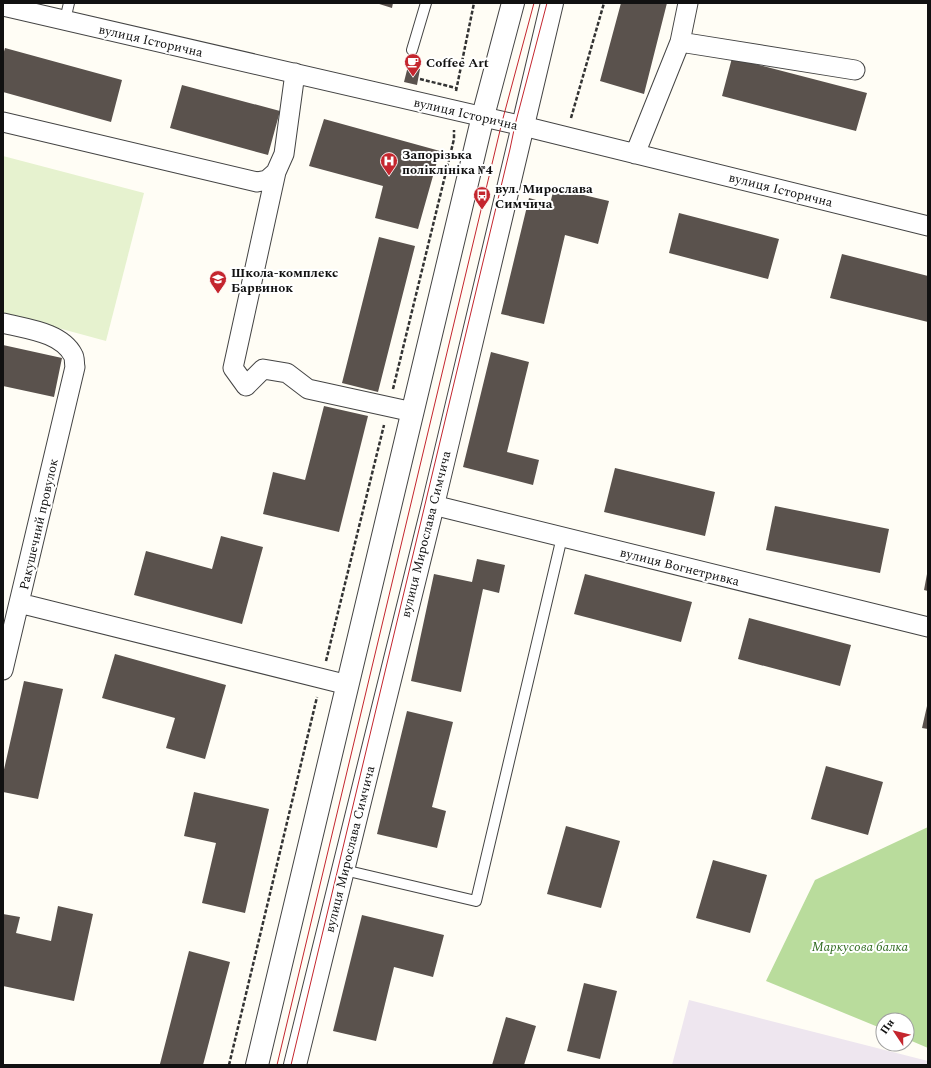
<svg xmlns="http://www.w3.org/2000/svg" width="931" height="1068" font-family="Spectral,serif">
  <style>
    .industrial { fill: #eee6ef }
    .forest { fill: #b9dc9c }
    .pitch { fill: #e6f2cf }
    .building { fill: #5a524d }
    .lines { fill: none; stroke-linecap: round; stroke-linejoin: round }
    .service-casing { stroke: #444; stroke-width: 12 }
    .minor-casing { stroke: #444; stroke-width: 21 }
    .tertiary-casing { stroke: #444; stroke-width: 24 }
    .path { stroke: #333; stroke-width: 2.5; stroke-dasharray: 4 2; stroke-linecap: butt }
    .service { stroke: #fff; stroke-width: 10 }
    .minor { stroke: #fff; stroke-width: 19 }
    .tertiary { stroke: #fff; stroke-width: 22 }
    .tram { stroke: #c4262e; stroke-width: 1 }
    .labels { text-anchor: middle; stroke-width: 4; stroke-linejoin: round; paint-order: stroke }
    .street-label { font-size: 13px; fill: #111; stroke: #fff }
    .poi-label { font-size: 13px; font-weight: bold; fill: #111; stroke: #fff; text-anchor: start }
    .park-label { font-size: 13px; font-style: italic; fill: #2f6b1f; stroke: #fff }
  </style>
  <rect width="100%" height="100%" fill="#fffdf5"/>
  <path class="industrial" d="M689,1000L928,1061V1065H672Z"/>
  <path class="forest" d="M928,827V1048L907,1039V1020H883V1029L766,981L815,880Z"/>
  <path class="pitch" d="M3,156L144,193L106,341L3,313Z"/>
  <path class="building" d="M376,3H393L392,8Z
    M621,3H667L644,94L600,81Z
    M5,48L122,80L111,122L3,92V55Z
    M732,58L867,93L856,131L722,96Z
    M408,66L420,69L417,85L404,82Z
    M182,85L280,111L268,155L170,128Z
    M324,119L440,151L418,229L375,218L383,186L309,166Z
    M554,188L609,201L598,244L565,235L544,324L501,314L529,198L550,204Z
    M679,213L779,239L768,279L669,253Z
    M379,237L415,246L378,392L342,383Z
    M842,254L928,276V322L830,298Z
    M3,345L62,358L54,397L3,386Z
    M491,352L529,362L507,452L539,460L533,485L463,467Z
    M324,406L368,416L339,532L263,514L273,472L305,480Z
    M615,468L715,492L705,536L604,512Z
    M775,506L889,529L880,573L766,550Z
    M221,536L263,547L242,624L134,595L146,551L212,569Z
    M477,559L505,565L499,593L483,589L461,692L411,681L434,574L472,582Z
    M585,574L692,602L681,642L574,614Z
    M927,574H928V591L924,590Z
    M749,618L851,645L840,686L738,659Z
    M115,654L226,685L205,759L166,748L175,718L102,698Z
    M24,681L63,689L38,799L3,792V774Z
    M927,706H928V729L922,728Z
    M407,711L453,722L432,807L446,811L437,848L377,834Z
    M826,766L883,782L868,835L811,819Z
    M194,792L269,809L245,913L202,903L216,843L184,836Z
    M566,826L620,841L601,908L547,894Z
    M713,860L767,875L750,933L696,918Z
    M58,906L93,914L74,1001L3,986V914L20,917L16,933L51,941Z
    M362,915L444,935L433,977L394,967L376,1041L333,1031Z
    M189,951L230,962L203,1065H164L160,1064Z
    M584,983L617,991L600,1059L567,1051Z
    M506,1017L536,1026L524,1065H492Z"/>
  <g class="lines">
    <g class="service-casing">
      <path id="service" d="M65,20L69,3
        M412,50L426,3
        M344,870L476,901L562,537"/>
    </g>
    <g class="minor-casing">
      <path id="minor" d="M3,6L523,126L928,226
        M680,42L688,3
        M3,122L257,182L267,180L276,172L284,154L295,73
        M635,154L680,42L855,70
        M276,172L233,368L246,386L263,369L287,373L308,389L413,412
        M3,323C26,329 61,332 73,355C75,358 74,363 75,367L3,670
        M433,505L928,627
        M19,603L348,685"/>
    </g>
    <g class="tertiary-casing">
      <path id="tertiary" d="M257,1065L483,116L513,3
        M295,1065L433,505L552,3"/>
    </g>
    <path class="path" d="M420,79L456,88
      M456,91L474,3
      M571,118L604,3
      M393,389L454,139V130
      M326,661L384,425
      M229,1065L317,697"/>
    <use href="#service" class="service"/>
    <use href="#minor" class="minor"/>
    <use href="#tertiary" class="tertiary"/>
    <path class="tram" d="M277,1065L502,122L534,3
      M291,1065L510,149L515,125L547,3"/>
  </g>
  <defs>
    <g id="cafe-pin" transform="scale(0.9)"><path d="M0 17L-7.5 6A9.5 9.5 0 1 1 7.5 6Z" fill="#c4262e" stroke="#fff"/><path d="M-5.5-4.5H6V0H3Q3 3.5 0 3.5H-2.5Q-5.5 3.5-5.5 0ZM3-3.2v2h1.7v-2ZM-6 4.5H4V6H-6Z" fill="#fff"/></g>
    <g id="hospital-pin" transform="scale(0.9)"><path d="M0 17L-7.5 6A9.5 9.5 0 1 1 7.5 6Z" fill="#c4262e" stroke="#fff"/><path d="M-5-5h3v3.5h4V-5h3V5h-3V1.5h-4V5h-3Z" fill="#fff"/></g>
    <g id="bus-pin" transform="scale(0.9)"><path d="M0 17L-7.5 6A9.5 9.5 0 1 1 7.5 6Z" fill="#c4262e" stroke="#fff"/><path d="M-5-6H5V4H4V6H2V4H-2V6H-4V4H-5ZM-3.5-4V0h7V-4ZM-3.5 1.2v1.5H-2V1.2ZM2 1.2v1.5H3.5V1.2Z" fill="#fff"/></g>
    <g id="school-pin" transform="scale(0.9)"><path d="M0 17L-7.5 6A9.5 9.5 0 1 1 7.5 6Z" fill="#c4262e" stroke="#fff"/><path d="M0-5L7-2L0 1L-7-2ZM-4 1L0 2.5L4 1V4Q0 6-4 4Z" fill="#fff"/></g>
  </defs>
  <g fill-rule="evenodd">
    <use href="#cafe-pin" x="413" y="62"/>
    <use href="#hospital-pin" x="389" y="161"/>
    <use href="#bus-pin" x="482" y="195"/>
    <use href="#school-pin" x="218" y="279"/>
  </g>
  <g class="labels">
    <g class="street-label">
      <text transform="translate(151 40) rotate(13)" y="5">вулиця Історична</text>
      <text transform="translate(466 113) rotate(13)" y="5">вулиця Історична</text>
      <text transform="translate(781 189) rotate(14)" y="5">вулиця Історична</text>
      <text transform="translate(38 524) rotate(-77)" y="5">Ракушечний провулок</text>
      <text transform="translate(425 534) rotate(-76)" y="5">вулиця Мирослава Симчича</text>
      <text transform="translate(680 566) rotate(14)" y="5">вулиця Вогнетривка</text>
      <text transform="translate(349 849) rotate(-76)" y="5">вулиця Мирослава Симчича</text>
    </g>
    <g class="poi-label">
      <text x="426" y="67">Coffee Art</text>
      <text x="402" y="159">Запорізька<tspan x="402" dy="15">поліклініка №4</tspan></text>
      <text x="495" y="193">вул. Мирослава<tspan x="495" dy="15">Симчича</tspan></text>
      <text x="231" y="277">Школа-комплекс<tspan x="231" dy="15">Барвинок</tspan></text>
    </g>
    <g class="park-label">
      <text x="860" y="951">Маркусова балка</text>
    </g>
  </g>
  <rect width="931" height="1068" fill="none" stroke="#111111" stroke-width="8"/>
  <g transform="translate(895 1032) rotate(305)"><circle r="19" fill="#ffffff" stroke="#a0a0a0"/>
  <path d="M0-3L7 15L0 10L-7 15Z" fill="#c4262e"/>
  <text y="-6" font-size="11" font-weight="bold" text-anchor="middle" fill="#111111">Пн</text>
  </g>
</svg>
